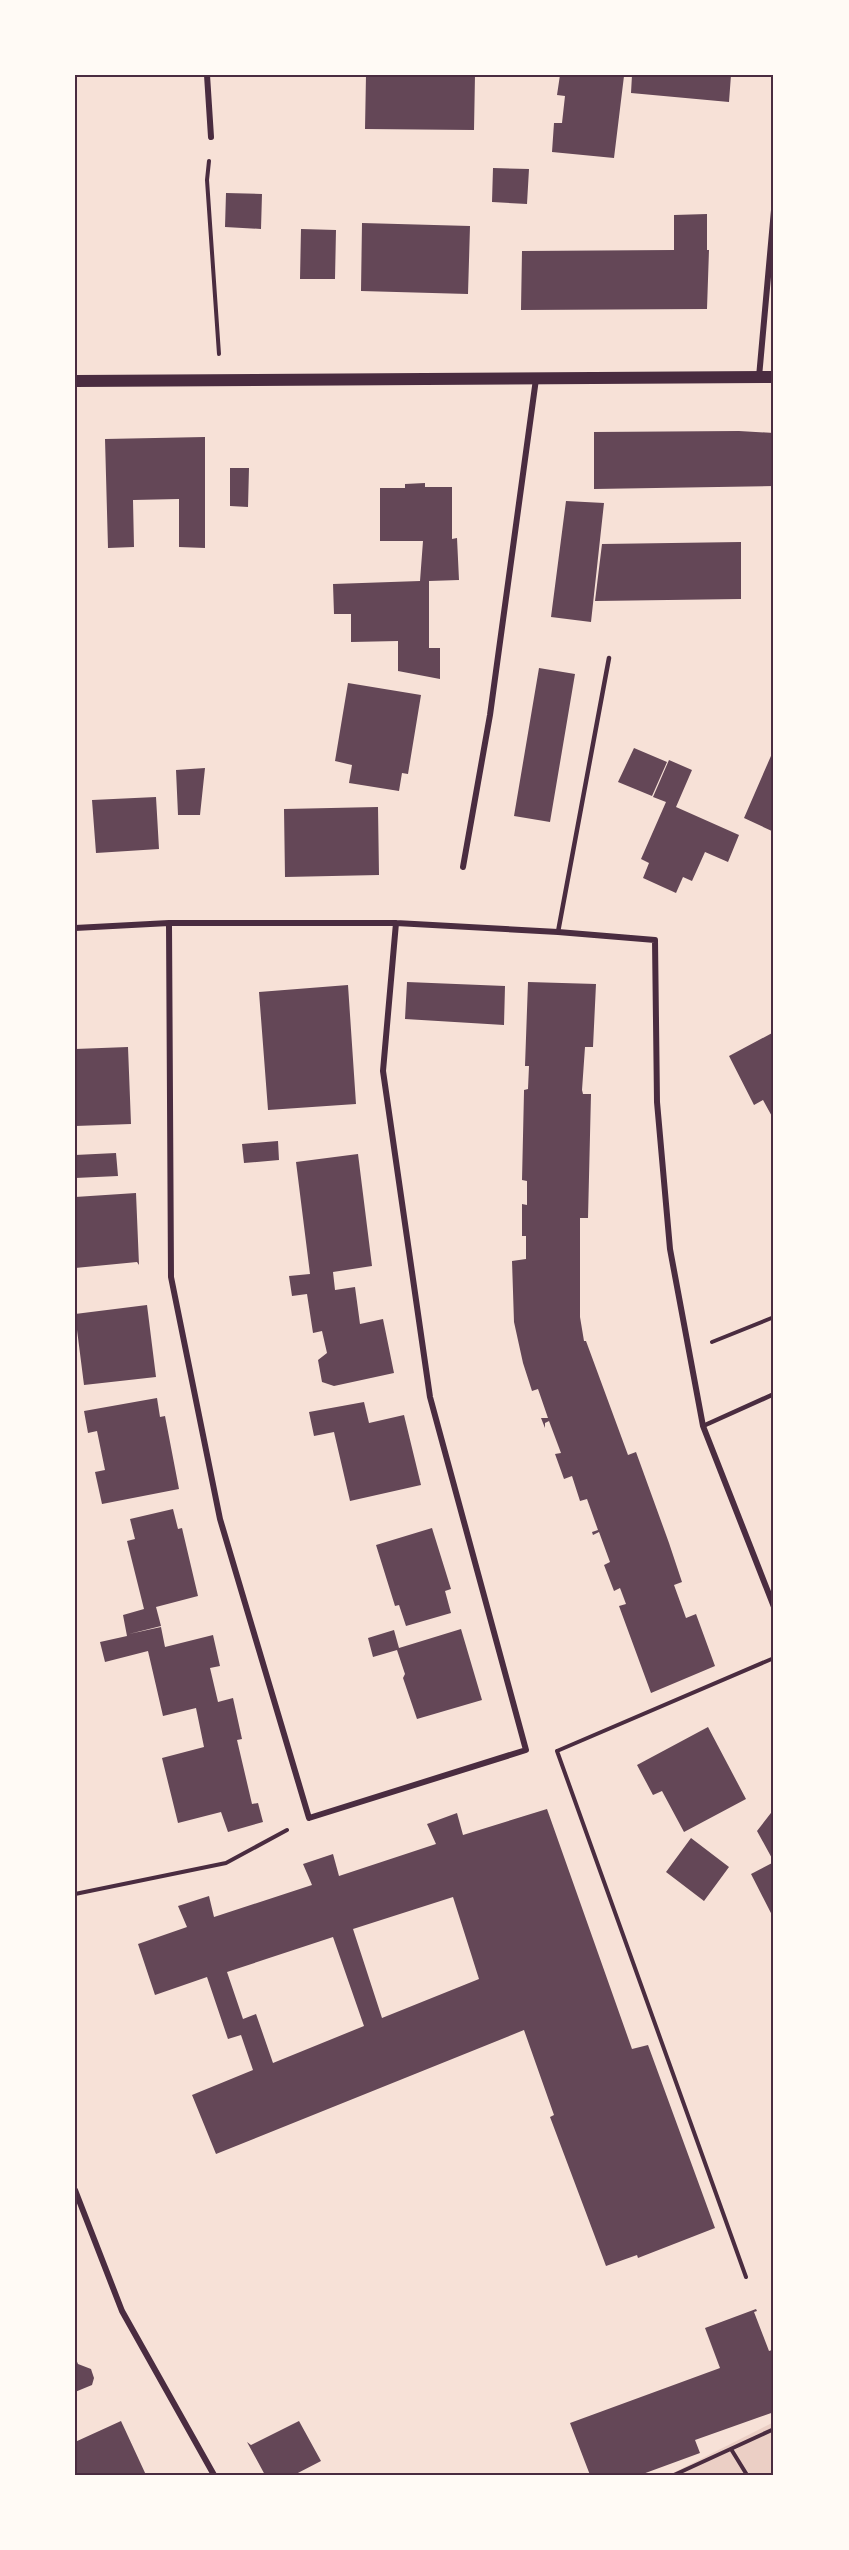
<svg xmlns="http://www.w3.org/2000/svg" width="849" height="2550" font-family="'Source Serif 4',serif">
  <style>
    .green { fill: #ebcfc5 }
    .building { fill: #644757; fill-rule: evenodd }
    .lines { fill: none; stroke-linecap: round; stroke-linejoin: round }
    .path { stroke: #4a2c40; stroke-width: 4 }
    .service { stroke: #4a2c40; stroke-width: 4.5 }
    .minor { stroke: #4a2c40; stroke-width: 6 }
    .secondary { stroke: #4a2c40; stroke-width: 12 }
    .neatline { fill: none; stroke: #4a2c40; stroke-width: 2 }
  </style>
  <rect width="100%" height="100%" fill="#f7e1d7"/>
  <path class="green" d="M774,2422V2475H669Z"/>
  <path class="building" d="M366,75H475L474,130L365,129Z
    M560,75L624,76L614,158L552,152L554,123H562L565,96L557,95Z
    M632,75H731L729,102L631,93Z
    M493,168L529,169L527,204L492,202Z
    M226,193L262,194L261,229L225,227Z
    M707,214V250H709L707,309L521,310L522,251L674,250V215Z
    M362,223L470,226L468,294L361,291Z
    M301,229L336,230L335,279H300Z
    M739,431L774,433V486L594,489V432Z
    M205,437V548L179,547V499L133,500L134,547L108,548L105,439Z
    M230,468H249L248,507L230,506Z
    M425,483V487H452V539L457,538L459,580L429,581V648H440V679L398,671V641L351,642V614H334L333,584L420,581L423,541H380V488H405V484Z
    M566,501L604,503L591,622L551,617Z
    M741,542V599L595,601L602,544Z
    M539,668L575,674L550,822L514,816Z
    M348,683L421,695L408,774L402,773L399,791L349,783L352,765L335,761Z
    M634,748L667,762L652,796L618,782Z
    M774,749V832L744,818Z
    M669,760L692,770L676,807L739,835L728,862L705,852L692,881L683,877L676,893L643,878L649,863L641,859L666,802L653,797Z
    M205,768L200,815H178L176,770Z
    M156,797L159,849L96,853L92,800Z
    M378,807L379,875L285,877L284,809Z
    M407,982L505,986L504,1025L405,1019Z
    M528,982L596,984L593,1047H585L582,1090L583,1094H591L588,1218H580V1317L584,1341H586L628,1455L636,1452L669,1543L682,1582L674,1585L686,1618L696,1614L715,1666L651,1693L619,1606L626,1604L620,1588L614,1591L604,1565L610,1562L599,1532L593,1535L592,1532L598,1530L587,1499L580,1501L572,1476L564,1479L555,1454L561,1453L549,1421L545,1423V1428L541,1418H548L538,1389L532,1391L523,1363L514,1322L512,1261L526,1259V1236H522V1204L527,1205V1181L522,1180L524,1092V1090L528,1089L529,1066H525Z
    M348,985L356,1104L268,1110L259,992Z
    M774,1032V1120L763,1100L754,1105L729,1056Z
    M128,1047L131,1124L75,1126V1049Z
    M278,1141L279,1160L244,1163L242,1144Z
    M116,1153L118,1176L75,1178V1155Z
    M358,1154L372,1266L333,1272L335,1290L355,1287L360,1324L383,1319L394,1373L334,1386L322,1382L318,1360L327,1353L322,1331L313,1333L307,1294L292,1296L289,1276L310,1274L296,1162Z
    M136,1193L139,1265L137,1262L75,1268V1197Z
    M147,1305L156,1377L84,1385L75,1314Z
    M157,1398L160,1417L165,1416L179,1489L102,1504L95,1472L105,1470L97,1431L88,1433L84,1411Z
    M364,1402L369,1423L404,1415L421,1485L350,1501L334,1432L314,1436L309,1412Z
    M173,1509L178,1529L182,1528L198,1596L156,1607L161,1626L129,1634L161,1627L165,1647L213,1635L220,1666L210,1668L218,1702L233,1698L242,1739L237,1740L252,1804L258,1803L263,1822L228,1832L221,1812L178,1823L162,1758L204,1747L196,1708L163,1716L148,1651L105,1662L100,1642L127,1636L123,1615L144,1609L127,1541L135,1539L130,1519Z
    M432,1528L451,1589L445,1591L451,1613L406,1626L399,1605L395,1606L376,1545Z
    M461,1629L482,1700L417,1719L403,1678L405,1674L397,1650L373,1657L368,1638L394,1630L399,1648Z
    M708,1727L746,1799L684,1832L662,1791L653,1795L637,1765Z
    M547,1809L632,2049L648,2045L715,2228L638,2258L637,2255L606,2266L550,2117L554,2115L524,2030L216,2154L192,2095L253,2070L241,2035L228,2039L207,1977L155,1995L138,1944L187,1927L178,1906L209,1896L214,1917L312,1885L303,1864L333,1854L339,1876L436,1844L427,1824L457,1813L463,1835ZM453,1897L479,1979L382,2018L353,1929ZM333,1937L364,2026L273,2063L256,2014L243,2019L227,1972Z
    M774,1809V1919L751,1874L774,1862L757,1831Z
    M691,1838L729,1867L704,1901L666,1872Z
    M756,2309L757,2311L754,2312L769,2351L772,2350L774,2357V2412L695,2440L700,2453L640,2475H590L570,2423L720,2368L705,2328Z
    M75,2357L78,2364L91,2369L94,2378L92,2385L75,2392Z
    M121,2421L146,2475H78L75,2469V2442Z
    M299,2421L321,2461L294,2475H265L247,2442L251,2445Z"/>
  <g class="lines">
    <path class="path" d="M209,161L207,180L219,354
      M712,1342L774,1317
      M557,1751L746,2277
      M557,1751L774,1658
      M75,1894L226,1863L287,1830
      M731,2449L747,2475
      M674,2475L774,2429"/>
    <path class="service" d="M558,932L609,658
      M703,1426L774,1394"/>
    <path class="minor" d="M207,75L211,137
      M759,377L774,210
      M463,867L490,715L536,379
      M169,923L171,1277L220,1519L309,1818L526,1750L430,1397L383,1071L396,923
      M75,928L169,923H396L558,932L655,940L657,1102L670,1249L703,1426L774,1607
      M75,2190L122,2311L214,2475"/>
    <path class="secondary" d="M75,381L774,377"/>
  </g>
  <rect width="849" height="2550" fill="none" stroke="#fffaf5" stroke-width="153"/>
  <rect x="76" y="76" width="696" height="2398" class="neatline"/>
</svg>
